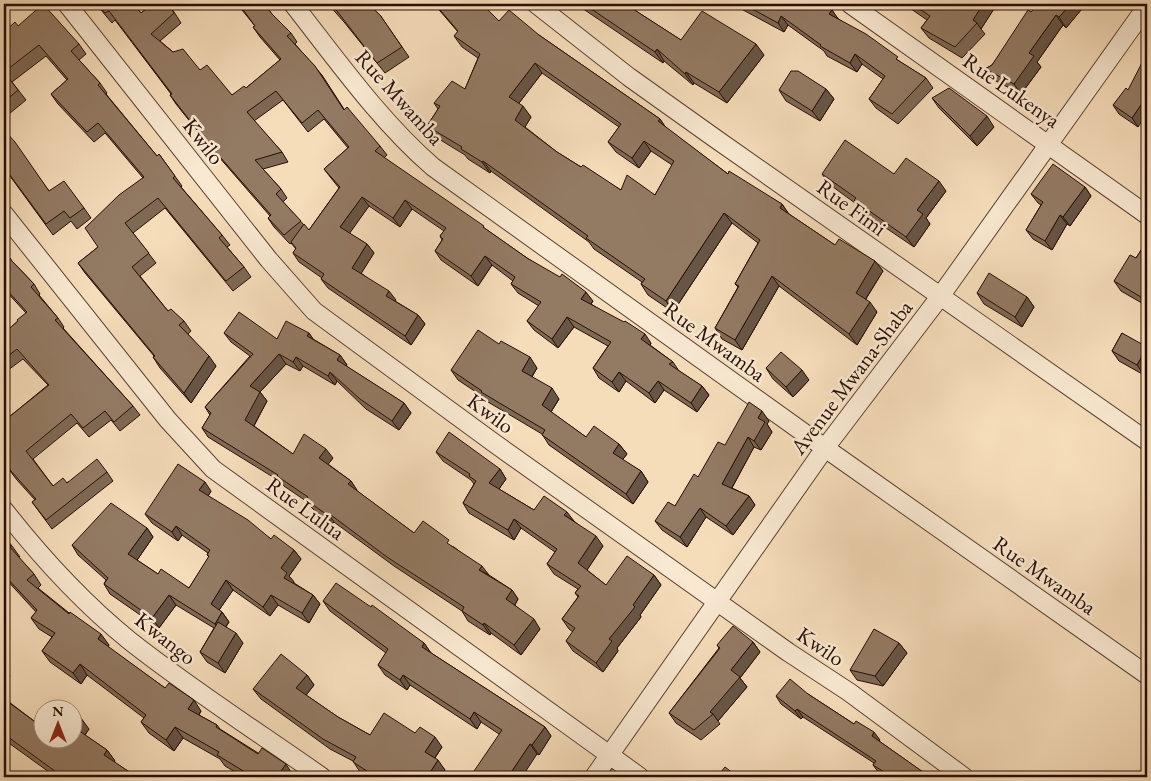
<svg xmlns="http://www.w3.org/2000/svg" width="1151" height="781" font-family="'EB Garamond',serif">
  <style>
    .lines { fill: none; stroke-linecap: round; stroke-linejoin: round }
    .minor-casing { stroke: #5c4232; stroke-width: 20 }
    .minor { stroke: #f9e9d2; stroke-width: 18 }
    .wall { fill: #7e6955; stroke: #280e04; fill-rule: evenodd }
    .shaded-wall { fill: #675545; stroke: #280e04 }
    .building { fill: #937a63; stroke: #280e04; fill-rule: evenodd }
    .labels { text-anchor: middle; stroke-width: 5; stroke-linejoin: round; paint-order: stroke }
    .street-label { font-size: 22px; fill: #280e04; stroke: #f9e9d2 }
  </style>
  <rect width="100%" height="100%" fill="#f6ddba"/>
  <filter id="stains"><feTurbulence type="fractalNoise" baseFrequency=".004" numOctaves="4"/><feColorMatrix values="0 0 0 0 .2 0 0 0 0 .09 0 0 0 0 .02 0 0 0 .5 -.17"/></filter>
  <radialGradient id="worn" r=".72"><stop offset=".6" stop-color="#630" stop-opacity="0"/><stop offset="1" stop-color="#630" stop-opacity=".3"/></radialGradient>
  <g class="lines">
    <g class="minor-casing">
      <path id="minor" d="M67,4L269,260L314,311L494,443L788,652L849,692L964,777
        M293,4C337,60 379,120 433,167L825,448L1147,675
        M536,4L629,77L716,139L1147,441
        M850,4L1147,215
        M4,214L168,420L213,469L640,777
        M4,510C41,557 83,603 130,641C192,690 258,732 322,777
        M594,777L825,448L939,298L1147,6"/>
    </g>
    <use href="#minor" class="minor"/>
  </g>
  <path class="wall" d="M96,4H133L141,13L153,4H169L181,23L160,41L173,52L200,70L232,95L246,88L280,60L260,37L253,27L255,26L237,4H264L272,14L291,33L297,42L295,44L322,75L344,109L380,146L387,155L384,158L527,258L593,301L591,304L651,343L650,345L673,362L679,371L702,386L709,395L697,412L664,390L655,403L626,381L619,392L599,378L593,368L608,346L574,327L558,348L534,330L527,321L539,306L518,293L511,284L513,281L492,265L478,286L441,260L435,251L442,240L440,236L444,231L412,209L400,227L369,206L349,233L367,244L374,253L361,273L396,300L395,301L418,315L425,324L411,345L328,288L321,279L322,278L299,262L293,253L296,249L291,243L290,244L274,227L268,218L270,216L212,149L176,104L170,95L171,94L115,20L112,23ZM283,100L308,132L324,119L348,148L324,169L331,178L339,188L309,230L304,225L283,202L287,198L281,189L263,169L288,162L282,152L254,121Z
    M328,4H368L380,15L409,57L385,73L344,22Z
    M434,4H484L483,5L499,21L539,35L660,119L665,127L728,174L782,204L789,214L835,245L875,261L883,271L866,299L877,312L857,345L779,286L742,350L722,339L715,328L738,287L735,284L758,243L732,223L673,312L648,295L641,284L642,282L594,249L589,242L491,171L490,173L468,159L465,155L434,136L427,126L438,109L434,103L465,89L478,58L462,47L454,36L458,32ZM542,73L619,127L608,142L616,152L639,168L651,151L672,165L655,195L621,190L581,167L557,152L525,127L531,117L519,103Z
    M554,4H566L562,10Z
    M576,4H626L636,11L681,40L764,55L727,103L694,83L693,85L664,61L663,63Z
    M732,4H822L832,10L837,18L902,63L926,78L933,88L898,124L876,108L869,99L883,79L862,64L857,72L827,56L824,51L788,25L784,32Z
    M891,4H902L898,9Z
    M904,4H951L955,6L956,4H997L981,29L985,34L962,58L929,38L921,28L927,20Z
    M1039,4H1086L1066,28L1063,25L1037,62L1041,67L1021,94L992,79L985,69L992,65L1031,12Z
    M18,26L79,44L86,54L79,60L100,83L107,93L106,94L157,156L159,154L182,186L181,187L222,235L230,245L227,247L244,267L251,277L233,291L165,208L133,233L156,263L140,276L168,311L184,321L191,331L188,334L216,366L191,403L160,368L153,357L154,356L85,273L78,263L98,247L143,178L105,133L94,142L58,104L51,94L67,80L46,56L12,82L26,100L4,118V32Z
    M826,89L834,99L820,121L786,101L779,90Z
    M1128,90L1138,127L1119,114L1113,105Z
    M932,98L994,127L977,146L939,108Z
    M4,130L49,191L84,208L91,218L77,229L71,221L53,235L7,172L4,169Z
    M822,174H894L946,191L926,218L930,224L914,247L861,211L855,203L829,184Z
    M1085,187L1091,196L1070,226L1067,224L1052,250L1033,239L1026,230L1041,205L1038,203L1031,194Z
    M1147,241V306L1121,291L1114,281L1136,258Z
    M4,250L12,261L34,284L40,294L39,295L58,318L64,327L63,328L133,406L140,415L120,431L111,420L89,437L77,423L33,459L53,486L107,472L113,481L52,529L32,502L35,500L17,480L4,463V409L9,417L48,385L23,359L4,373V333L18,321L26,313L4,289Z
    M977,293L1027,297L1034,307L1022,327L984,304Z
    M224,333L277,339L309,333L313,339L340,355L347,365L346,366L404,403L411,413L399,430L366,409L337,381L335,385L303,366L300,371L286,364L260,392L267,401L254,426L293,454L333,458L328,464L351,481L357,491L414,533L454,547L489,575L512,590L518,599L515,605L540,629L521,655L491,633L490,635L468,621L462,611L394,566L334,522L332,524L313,509L306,501L284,486L281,482L208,437L202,428L210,415L205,407L250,356L231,342Z
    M1122,333L1144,375L1119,361L1112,351Z
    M499,344L537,368L532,377L559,399L551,412L586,437L619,444L627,454L622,460L641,471L648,482L633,504L549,445L542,434L488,402L485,398L458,380L451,370Z
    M766,368L809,380L793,397L773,379Z
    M769,421L767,424L772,432L761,450L754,447L732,488L749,496L755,505L733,535L706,517L687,547L662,530L655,521L675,506L698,477Z
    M436,452L500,469L506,479L499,489L534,510L574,521L603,546L587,570L606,585L654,575L661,585L640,615L641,617L617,648L618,651L603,672L573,651L566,641L573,632L569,629L562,619L578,597L575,593L578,589L554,574L547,564L555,552L521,528L514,540L469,513L463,503L474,484L471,480L443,461Z
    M211,491L208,496L271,539L294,550L301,559L289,576L294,582V583L313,595L320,604L309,623L278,605L270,616L233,590L219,610L222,612L229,622L226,627L243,643L225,673L207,662L200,652L214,628L176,605L159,628L110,594L104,584L106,580L78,555L72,545L147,528L153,537L137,560L158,574L189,588L209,557L207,555L208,553L182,535L178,541L152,523L145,514Z
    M4,537L12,546L20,557H18L34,574L41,585L38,588L109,645L108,647L165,688L201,711L199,715L217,725L220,729L293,775L292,777H242V776L225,766L220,759L183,738L174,751L149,733L141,722L144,718L87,675L81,684L50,662L42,651L52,637L39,629L31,618L36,612L4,577Z
    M323,601L424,643L431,653L545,727L551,736L539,755L499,734L481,722L477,729L410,685L407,690L385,675L378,665L386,653L330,611Z
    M753,642L760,652L740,678L747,687L718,721L720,724L701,740L676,723L669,713L719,648L717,645Z
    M899,643L907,653L883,686L857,680L850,670Z
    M307,675L314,685L306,695L338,717L370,735L415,733L442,747L435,758L445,770L441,777H368L360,772L353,761L330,749L261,699L253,689Z
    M808,694L854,724L880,740L879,741L930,777H886L879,773L873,765L874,763L803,717L801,719L781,704L776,696Z
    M4,695L9,702L42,727L89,729L85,735L107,750L115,761L114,762L137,777H56L6,741L4,738Z"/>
  <path class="shaded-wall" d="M558,4H566L562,10Z
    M707,4H712L710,7Z
    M894,4H902L898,9Z
    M983,4H997L981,29L977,23L973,20Z
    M1071,4H1086L1066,28L1059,17Z
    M832,10L839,20L829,14Z
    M1056,15L1063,25L1037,62L1041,67L1021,94L1014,84L1029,53Z
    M781,16L788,25L784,32L778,23Z
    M756,44L764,55L727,103L719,92Z
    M657,49L664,61L663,63L655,52Z
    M855,54L862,64L857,72L850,63Z
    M535,63L542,73L516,107L509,97Z
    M686,72L694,83L693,85L685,74Z
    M826,89L834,99L820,121L812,111Z
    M1147,96V114L1138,127L1132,118Z
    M523,106L531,117L523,130L515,120Z
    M987,116L994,127L977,146L970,136Z
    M660,119L667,129L658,121Z
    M644,141L651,151L639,168L632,158Z
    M483,161L491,171L490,173L482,162Z
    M939,181L946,191L926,218L930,224L914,247L906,237L917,210Z
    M1085,187L1091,196L1070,226L1063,217Z
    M362,197L369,206L347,237L340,227Z
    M405,200L412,209L400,227L393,218Z
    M782,204L789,215L780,208Z
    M724,213L732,223L673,312L666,301Z
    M1060,215L1067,224L1052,250L1045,241Z
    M367,244L374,253L359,277L352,268Z
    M485,256L492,265L478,286L471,276Z
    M875,261L883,271L863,303L856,293Z
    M772,276L779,286L742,350L735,340Z
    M1147,286V305L1141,297Z
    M389,291L396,300L393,305L386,296Z
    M586,292L593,301L588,308L581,299Z
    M1027,297L1034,307L1022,327L1015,317Z
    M870,302L877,312L857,345L849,334Z
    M418,315L425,324L411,345L405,336Z
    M567,317L574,327L558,348L552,339Z
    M309,333L315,342L307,336Z
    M645,334L651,343L648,348L641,339Z
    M1147,348V370L1144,375L1137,365Z
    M279,354L286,364L260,392L267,401L252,429L245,420L250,386Z
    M340,355L347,365L344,370L337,360Z
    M209,356L216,366L191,403L184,393Z
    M296,357L303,366L300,371L293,362Z
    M530,357L537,368L529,381L522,371Z
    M802,370L809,380L793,397L786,387Z
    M330,372L337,381L335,385L328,376Z
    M619,372L626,381L619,392L612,382Z
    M658,381L664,390L655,403L649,393Z
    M702,386L709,395L697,412L691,403Z
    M552,388L559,399L549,415L542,405Z
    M404,403L411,413L399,430L392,421Z
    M762,411L769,421L767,424L772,432L761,450L754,441L758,418Z
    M748,437L754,447L729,493L722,484Z
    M619,444L627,454L620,463L613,453Z
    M326,449L333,458L326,467L319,458Z
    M500,469L506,479L496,493L489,483Z
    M641,471L648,482L633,504L626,494Z
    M351,481L357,490L355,493L348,484Z
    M205,482L211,491L206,500L199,490Z
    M749,496L755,505L733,535L726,526Z
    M700,508L706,517L687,547L680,537Z
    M327,512L334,522L332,524L326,514Z
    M567,512L574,521L564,515Z
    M514,519L521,528L514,540L508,530Z
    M176,526L182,535L178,541L172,532Z
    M147,528L153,537L135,563L128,554Z
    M596,536L603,546L585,573L578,563Z
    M294,550L301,559L289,576L294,582L291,587L284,578L281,568Z
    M482,566L489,575L479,570Z
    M654,575L661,585L640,615L641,617L617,648L618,651L603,672L596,663L609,639Z
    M226,580L233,590L217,613L211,604Z
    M512,590L518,599L513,608L506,599Z
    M169,595L176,605L159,628L152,618Z
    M271,595L278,605L270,616L263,607Z
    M313,595L320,604L309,623L302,613Z
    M222,612L229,622L221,633L215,624Z
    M534,619L540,629L521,655L514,645Z
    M484,623L491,633L490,635L483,625Z
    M236,633L243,643L225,673L218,663Z
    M101,634L109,645L105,650L98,639Z
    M753,642L760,652L740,678L747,687L718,721L713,714L710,712L731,670Z
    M424,643L431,653L428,657L422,647Z
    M899,643L907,653L883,686L875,676Z
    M80,664L87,675L81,684L73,673Z
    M4,667L10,676L4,684Z
    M307,675L314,685L304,698L296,688Z
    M403,675L410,685L407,690L400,680Z
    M4,695L9,702L4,703Z
    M194,700L201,711L195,720L188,709Z
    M797,709L803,717L801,719L795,711Z
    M474,712L481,722L477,729L470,719Z
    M81,718L89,729L82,739L75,728Z
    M175,727L183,738L174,751L166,740Z
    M545,727L551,736L539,755L532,745Z
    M874,732L880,740L877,744L872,736Z
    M435,737L442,747L432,762L425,752Z
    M530,744L537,754L522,777H508Z
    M107,750L115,761L111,766L104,755Z
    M438,760L445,770L441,777H427Z
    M286,764L293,775L292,777H286L281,771Z"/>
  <path class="building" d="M43,4L79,44L71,51L100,83L98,85L157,156L159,154L175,176L173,178L222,235L219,238L244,267L226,281L158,198L125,223L149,253L132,267L168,311L171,309L184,321L179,325L209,356L184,393L153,357L155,356L78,263L98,247L85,228L119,195L144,177L98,123L87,132L51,94L68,79L39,45L4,72L18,90L4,102V32L15,22L18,26Z
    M97,4H133L141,13L153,4H168L174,13L151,34L173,52L183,49L200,70L207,65L232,95L244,86L246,88L281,59L253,27L255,26L239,4H264L272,14L291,33L287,36L315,66L344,110L347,107L380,146L375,151L484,226L483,227L527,258L560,277L562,274L586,292L581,299L624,322L625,321L645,334L641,339L673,362L669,364L702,386L691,403L658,381L649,393L619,372L612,382L593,368L611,342L567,317L552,339L527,321L541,302L511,284L515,277L485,256L471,276L435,251L443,239L440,236L446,228L405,200L393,218L362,197L340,227L367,244L352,268L389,291L386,296L418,315L405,336L321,279L324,274L293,253L296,248L291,242L304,224L309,230L340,187L324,169L349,147L318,110L302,123L276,91L247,112L282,152L255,160L281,189L276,194L301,221L284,235L268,218L271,215L205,140L170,95L172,94L109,11L105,13Z
    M330,4H368L380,15L402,47L377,63L337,11Z
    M435,4H482L499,21L509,10L539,35L660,119L658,121L728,174L729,171L782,204L780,208L835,245L839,239L875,261L856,293L870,302L849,334L772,276L735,340L715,328L739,286L735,284L760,240L724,213L666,301L641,284L645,279L586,238L588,236L483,161L482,162L461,149L462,147L427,126L440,106L434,103L452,81L465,89L480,54L454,36L458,31ZM535,63L621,124L608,142L632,158L644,141L674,161L655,195L627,175L621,190L583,165L581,167L557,152L515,120L523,106L509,97Z
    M584,4H626L636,11L681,40L702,11L756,44L719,92L686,72L685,74L657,49L655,52Z
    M743,4H822L832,10L829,14L866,34L898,57L896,59L926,78L892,114L869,99L885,76L855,54L850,63L820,46L821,45L781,16L778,23Z
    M912,4H951L955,6L956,4H983L973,20L977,23L955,47L921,28L930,16Z
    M1039,4H1071L1059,17L1056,15L1029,53L1034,56L1014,84L985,69L992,65L1028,10L1031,12Z
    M1147,53V96L1132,118L1113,105L1126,88L1128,90Z
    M791,71H798L826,89L812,111L779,90Z
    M949,88L987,116L970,136L932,98Z
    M4,130L15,142L49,191L64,181L84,208L70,218L64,211L46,224L4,167Z
    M845,140L894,174L906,158L939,181L917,210L923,214L906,237L854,200L856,198L822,174Z
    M1053,164L1085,187L1063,217L1060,215L1045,241L1026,230L1043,202L1031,194Z
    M1147,241V286L1141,297L1114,281L1130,255L1136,258Z
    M4,250L12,261L34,284L31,287L58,318L55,320L133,406L114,422L105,411L83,428L71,414L26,451L53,486L63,478L67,483L97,459L107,472L46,520L32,502L36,499L11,471L4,462V409L9,417L49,385L17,349L4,359V333L18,321L17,320L27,312L4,287Z
    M989,273L1027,297L1015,317L977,293Z
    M239,312L277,339L286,321L309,333L307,336L340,355L337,360L404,403L392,421L360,399L330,372L328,376L296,357L293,362L279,354L250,386L260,392L245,420L293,454L304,434L326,449L319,458L351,481L348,484L414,533L423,521L449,540L447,543L482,566L479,570L512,590L506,599L534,619L514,645L484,623L483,625L462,611L464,607L387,557L327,512L326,514L306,500L308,497L277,476L278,475L202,428L211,413L205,407L253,354L224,333Z
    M478,330L499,344L501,341L530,357L522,371L552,388L542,405L586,437L594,426L619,444L613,453L641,471L626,494L542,435L545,430L481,392L482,391L451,370Z
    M1122,333L1147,347L1137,365L1112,351Z
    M781,352L802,370L786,387L766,368Z
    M749,402L762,411L758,418L765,422L754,441L748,437L722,484L749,496L726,526L700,508L680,537L655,521L668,502L675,506L694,474L698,477L718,442L725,445Z
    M449,432L500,469L489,483L534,510L544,496L567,512L564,515L596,536L578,563L606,585L627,556L654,575L633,605L635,607L609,639L612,641L596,663L566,641L575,628L562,619L579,596L575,593L581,586L547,564L557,549L514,519L508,530L463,503L476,481L469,476L470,474L436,452Z
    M178,464L205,482L199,490L248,520L271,539L274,535L294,550L281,568L287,573L284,578L313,595L302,613L271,595L263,607L226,580L211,604L222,612L215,624L169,595L152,618L104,584L108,578L72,545L111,503L147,528L128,554L158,574L161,569L189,588L209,556L207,555L210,550L176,526L172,532L145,514Z
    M4,537L12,546H9L34,574L27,580L69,614L70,612L101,634L98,639L165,688L169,683L194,700L188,709L217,725L216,727L258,754L262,748L286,764L281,771L291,777H242L245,772L217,755L219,752L175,727L166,740L141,722L146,715L80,664L73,673L42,651L55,633L31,618L37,610L4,575Z
    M336,583L371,607L372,605L424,643L422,647L545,727L532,745L530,744L508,777H470L502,730L474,712L470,719L403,675L400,680L378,665L388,649L323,601Z
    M218,622L236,633L218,663L200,652Z
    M733,626L753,642L731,670L740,677L710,712L713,714L694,730L669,713L720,648L717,645Z
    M874,629L899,643L875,676L850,670Z
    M281,654L307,675L296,688L338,717L370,735L384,713L415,733L420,727L435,737L425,752L438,760L427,777H376L353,762L356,757L323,739L253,689Z
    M790,679L808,694L854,724L856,721L874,732L872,736L930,777H892L873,765L876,761L797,709L795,711L776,696Z
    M4,699L42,727V738H72V712L81,718L75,728L107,750L104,755L137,777H63L4,734V723L5,721L4,720Z
    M59,703L67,708H55Z
    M725,767L738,777H717Z"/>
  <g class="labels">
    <g class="street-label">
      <text transform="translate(1012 90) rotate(35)" y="8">Rue Lukenya</text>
      <text transform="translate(400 97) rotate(48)" y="8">Rue Mwamba</text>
      <text transform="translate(204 141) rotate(52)" y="8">Kwilo</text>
      <text transform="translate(852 207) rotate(36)" y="8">Rue Fimi</text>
      <text transform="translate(715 341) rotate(36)" y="8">Rue Mwamba</text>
      <text transform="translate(851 377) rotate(-53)" y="8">Avenue Mwana-Shaba</text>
      <text transform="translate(491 413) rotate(36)" y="8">Kwilo</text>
      <text transform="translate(306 508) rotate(36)" y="8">Rue Lulua</text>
      <text transform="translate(1045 575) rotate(35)" y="8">Rue Mwamba</text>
      <text transform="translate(166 638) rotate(38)" y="8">Kwango</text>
      <text transform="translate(821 646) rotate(34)" y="8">Kwilo</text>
    </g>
  </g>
  <rect width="1151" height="781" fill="none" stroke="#f6ddba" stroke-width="20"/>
  <rect x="5" y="5" width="1141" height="771" fill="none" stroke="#280e04" stroke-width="2.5"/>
  <rect x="10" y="10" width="1131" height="761" fill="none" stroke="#280e04"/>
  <g transform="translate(58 724)"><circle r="24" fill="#f9e9d2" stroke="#a59180"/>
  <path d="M0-4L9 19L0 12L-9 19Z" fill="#8f2418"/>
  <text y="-8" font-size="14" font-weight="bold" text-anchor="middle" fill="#280e04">N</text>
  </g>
  <rect width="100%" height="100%" filter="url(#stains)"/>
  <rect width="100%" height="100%" fill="url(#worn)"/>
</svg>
